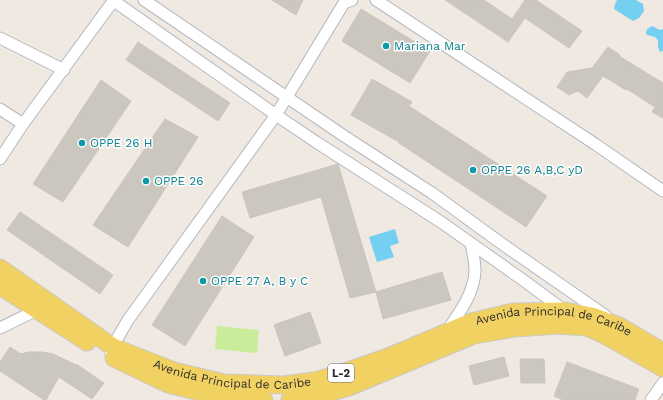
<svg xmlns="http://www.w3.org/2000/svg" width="663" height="400" font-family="'Work Sans',sans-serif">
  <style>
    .pitch { fill: #c9ec9a }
    .water { fill: #75cff0 }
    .building { fill: #cbc7bf; stroke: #cbc5ba }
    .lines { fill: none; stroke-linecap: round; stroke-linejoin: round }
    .street-casing { stroke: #b4b7c1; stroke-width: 13 }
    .primary-casing { stroke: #c9c9c9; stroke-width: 19 }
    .street { stroke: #fff; stroke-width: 11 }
    .primary { stroke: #f2d163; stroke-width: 17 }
    .culture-dot { fill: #0f9aa8; stroke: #fff; stroke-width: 1.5 }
    .labels { text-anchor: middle; stroke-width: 3; stroke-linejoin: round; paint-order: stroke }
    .shield { fill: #fff; stroke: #6d6d6d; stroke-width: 1 }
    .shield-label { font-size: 11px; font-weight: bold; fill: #2e2e2e }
    .culture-label { font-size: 12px; fill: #0d838f; stroke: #fff; text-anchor: start }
    .street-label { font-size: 12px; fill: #2e2e2e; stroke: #fff }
  </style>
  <rect width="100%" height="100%" fill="#efe9e1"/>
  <path class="pitch" d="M217,326L259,330L257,353L215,349Z"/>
  <path class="water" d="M617,0H636L643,4L644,11L639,18L633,21L614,9L615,4Z
    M652,26L660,30L663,29V51L660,52L658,47V40L655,37L647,35L646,33L647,29Z
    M395,229L399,243L390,246L394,257L377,262L369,237Z"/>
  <path class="building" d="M272,0H303L296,15Z
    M445,0H484L512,19L525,0H536L582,31L569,48L525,18L508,42Z
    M361,9L430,51L410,83L342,41Z
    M138,42L230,103L218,121L126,60Z
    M608,47L620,55L619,56L663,83V118L652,112L655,107L627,89L626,90L603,76L587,98L578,91L569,95L557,87L567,72L592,68Z
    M372,79L412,102L409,106L547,196L526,227L399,143V142L351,115Z
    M101,80L131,101L63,202L33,184Z
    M165,119L198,137L128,247L93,225Z
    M338,164L376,292L350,298L321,197L250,218L242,192Z
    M20,212L113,275L100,294L7,230Z
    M222,216L254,237L185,346L152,325Z
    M442,272L451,300L383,319L376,292Z
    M310,312L321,343L285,356L274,325Z
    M10,347L21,354L28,352H42L53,354L76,365V364L104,383L92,399L59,377L46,400H44L0,371V362Z
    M504,357L509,376L474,385L469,366Z
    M520,359H544L545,383H521Z
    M567,362L639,389L635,400H563L554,396Z"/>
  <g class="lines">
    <g class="street-casing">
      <path id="street" d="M144,0L344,136L432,193L505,246L606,316
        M376,0L595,144L663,191
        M114,1L276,115L316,142L441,222L523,280L565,311
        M0,38L64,70
        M0,109L23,124
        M0,159L23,124L114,0
        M0,328L37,310
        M447,331C459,313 474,294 475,271C475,262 473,253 471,243
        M110,351L128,320L276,115L344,3L352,0
        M651,400L663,383"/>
    </g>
    <g class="primary-casing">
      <g id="primary">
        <path id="s1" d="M0,268L113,347L174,371L224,383L284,385L315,381L345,372L388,357L471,322L513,312L565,311L592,316L621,327L663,352"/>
        <path d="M0,286L87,342"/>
        <path d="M114,358L168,384L224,398L264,400"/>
        <path d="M290,400L317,396L349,387L474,335L515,328L557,325L587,327L603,334L663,368"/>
      </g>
    </g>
    <use href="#street" class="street"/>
    <use href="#primary" class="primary"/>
  </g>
  <g class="culture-dot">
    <circle cx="386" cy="46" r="4"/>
    <circle cx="82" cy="143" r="4"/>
    <circle cx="473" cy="170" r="4"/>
    <circle cx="146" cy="181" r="4"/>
    <circle cx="203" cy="281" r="4"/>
  </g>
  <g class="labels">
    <rect class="shield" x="328" y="364" width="26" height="18" rx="3"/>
    <g class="shield-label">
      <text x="341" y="377">L-2</text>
    </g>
    <g class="culture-label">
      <text x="394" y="50">Mariana Mar</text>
      <text x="90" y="147">OPPE 26 H</text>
      <text x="481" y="174">OPPE 26 A,B,C yD</text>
      <text x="154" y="185">OPPE 26</text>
      <text x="211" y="285">OPPE 27 A, B y C</text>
    </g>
    <g class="street-label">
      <text dy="4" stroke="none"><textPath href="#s1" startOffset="598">Avenida Principal de Caribe</textPath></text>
      <text dy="4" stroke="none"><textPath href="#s1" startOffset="262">Avenida Principal de Caribe</textPath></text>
    </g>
  </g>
</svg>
